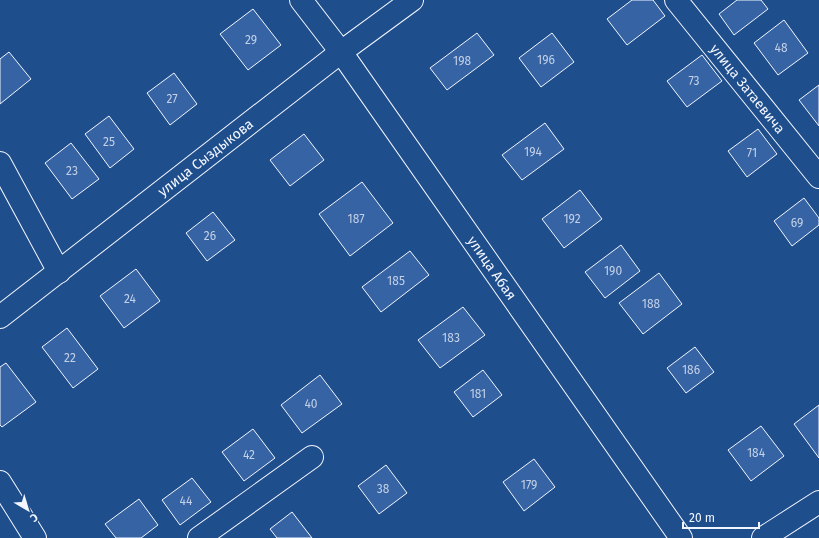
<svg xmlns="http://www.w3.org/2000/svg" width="819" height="538" font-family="'Fira Sans',sans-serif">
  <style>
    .building { fill: #3563a3; stroke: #f2f6ff }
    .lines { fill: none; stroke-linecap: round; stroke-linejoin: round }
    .street-casing { stroke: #f2f6ff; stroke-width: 24 }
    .secondary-casing { stroke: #f2f6ff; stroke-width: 24 }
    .street { stroke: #1f4e8c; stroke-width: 22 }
    .secondary { stroke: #1f4e8c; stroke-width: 22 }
    .labels { text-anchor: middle; stroke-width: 3; stroke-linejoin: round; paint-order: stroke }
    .number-label { font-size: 12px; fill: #c3d1e8 }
    .street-label { font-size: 14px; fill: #f2f6ff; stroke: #1f4e8c }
  </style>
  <rect width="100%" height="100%" fill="#1f4e8c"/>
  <path class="building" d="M632,0H653L665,16L627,45L607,19Z
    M737,0H761L768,9L734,35L719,14Z
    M253,9L281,45L248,70L220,34Z
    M784,20L808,53L778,75L754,43Z
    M477,33L494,55L447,90L430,68Z
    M552,33L574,62L541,87L519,58Z
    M9,52L31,79L0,104V59Z
    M702,55L722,81L687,107L667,81Z
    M174,73L197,104L170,125L147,93Z
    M819,85V126L799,100Z
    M109,116L134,149L110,168L85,134Z
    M545,123L564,149L522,180L502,155Z
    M758,129L777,154L747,177L728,151Z
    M304,134L324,160L290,186L270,160Z
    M71,143L99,179L72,199L45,163Z
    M362,182L393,223L350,256L319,214Z
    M580,190L602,219L564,248L542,219Z
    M804,198L819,218V225L792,246L774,221Z
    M213,212L235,240L207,261L186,233Z
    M621,245L640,271L605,298L585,272Z
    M410,251L429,275L381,312L362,287Z
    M136,269L160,301L124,328L100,296Z
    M659,273L682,304L643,334L619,303Z
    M463,307L485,335L440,368L418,340Z
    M67,328L98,369L73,388L42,347Z
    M695,347L714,372L686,393L667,368Z
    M6,363L36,402L2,427L0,425V367Z
    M483,370L502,395L473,417L454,392Z
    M320,375L342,404L302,433L281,405Z
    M819,405V458L794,424Z
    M761,426L784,456L751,481L728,450Z
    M253,429L275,458L244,481L222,452Z
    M534,459L555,487L524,511L503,482Z
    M386,465L407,493L379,514L358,486Z
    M192,478L211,502L180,525L162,500Z
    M139,499L158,525L141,538H116L105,524Z
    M292,512L312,538H277L270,529Z"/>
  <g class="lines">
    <g class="street-casing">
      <g id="street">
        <path id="s1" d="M676,0L819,177"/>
        <path d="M0,163L59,272"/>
        <path id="s2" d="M0,317L341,52L412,0"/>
        <path d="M0,482L35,538"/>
        <path d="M199,538L312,457"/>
      </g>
    </g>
    <g class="secondary-casing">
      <g id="secondary">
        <path id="s3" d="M301,0L341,52L681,538"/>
        <path d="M763,538L819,502"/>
      </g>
    </g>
    <use href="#street" class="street"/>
    <use href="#secondary" class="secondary"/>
  </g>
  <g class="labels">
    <g class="number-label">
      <text x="251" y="44">29</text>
      <text x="781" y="52">48</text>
      <text x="546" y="64">196</text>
      <text x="462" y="65">198</text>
      <text x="694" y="85">73</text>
      <text x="172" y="103">27</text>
      <text x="109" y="146">25</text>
      <text x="533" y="156">194</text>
      <text x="752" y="157">71</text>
      <text x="72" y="175">23</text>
      <text x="356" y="223">187</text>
      <text x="572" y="223">192</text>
      <text x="797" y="227">69</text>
      <text x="210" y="240">26</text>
      <text x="613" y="275">190</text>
      <text x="396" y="285">185</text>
      <text x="130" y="303">24</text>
      <text x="651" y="308">188</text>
      <text x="451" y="342">183</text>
      <text x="70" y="362">22</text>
      <text x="691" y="374">186</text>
      <text x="478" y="398">181</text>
      <text x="311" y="408">40</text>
      <text x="756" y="457">184</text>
      <text x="249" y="459">42</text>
      <text x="529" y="489">179</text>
      <text x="383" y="493">38</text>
      <text x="186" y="505">44</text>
    </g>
    <g class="street-label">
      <text dy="5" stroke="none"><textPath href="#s1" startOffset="114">улица Затаевича</textPath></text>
      <text dy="5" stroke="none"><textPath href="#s2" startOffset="260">улица Сыздыкова</textPath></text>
      <text dy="5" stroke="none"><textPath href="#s3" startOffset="329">улица Абая</textPath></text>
    </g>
  </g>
  <g transform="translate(28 510) rotate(142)" stroke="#1f4e8c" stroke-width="3" paint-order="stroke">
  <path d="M0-3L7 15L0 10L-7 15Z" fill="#f2f6ff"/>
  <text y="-6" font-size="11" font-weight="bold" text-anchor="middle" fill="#f2f6ff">С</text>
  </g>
  <path d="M683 522v6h76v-6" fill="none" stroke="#f2f6ff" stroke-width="2"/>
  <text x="689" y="522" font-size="12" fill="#f2f6ff" stroke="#1f4e8c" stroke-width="3" paint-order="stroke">20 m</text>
</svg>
